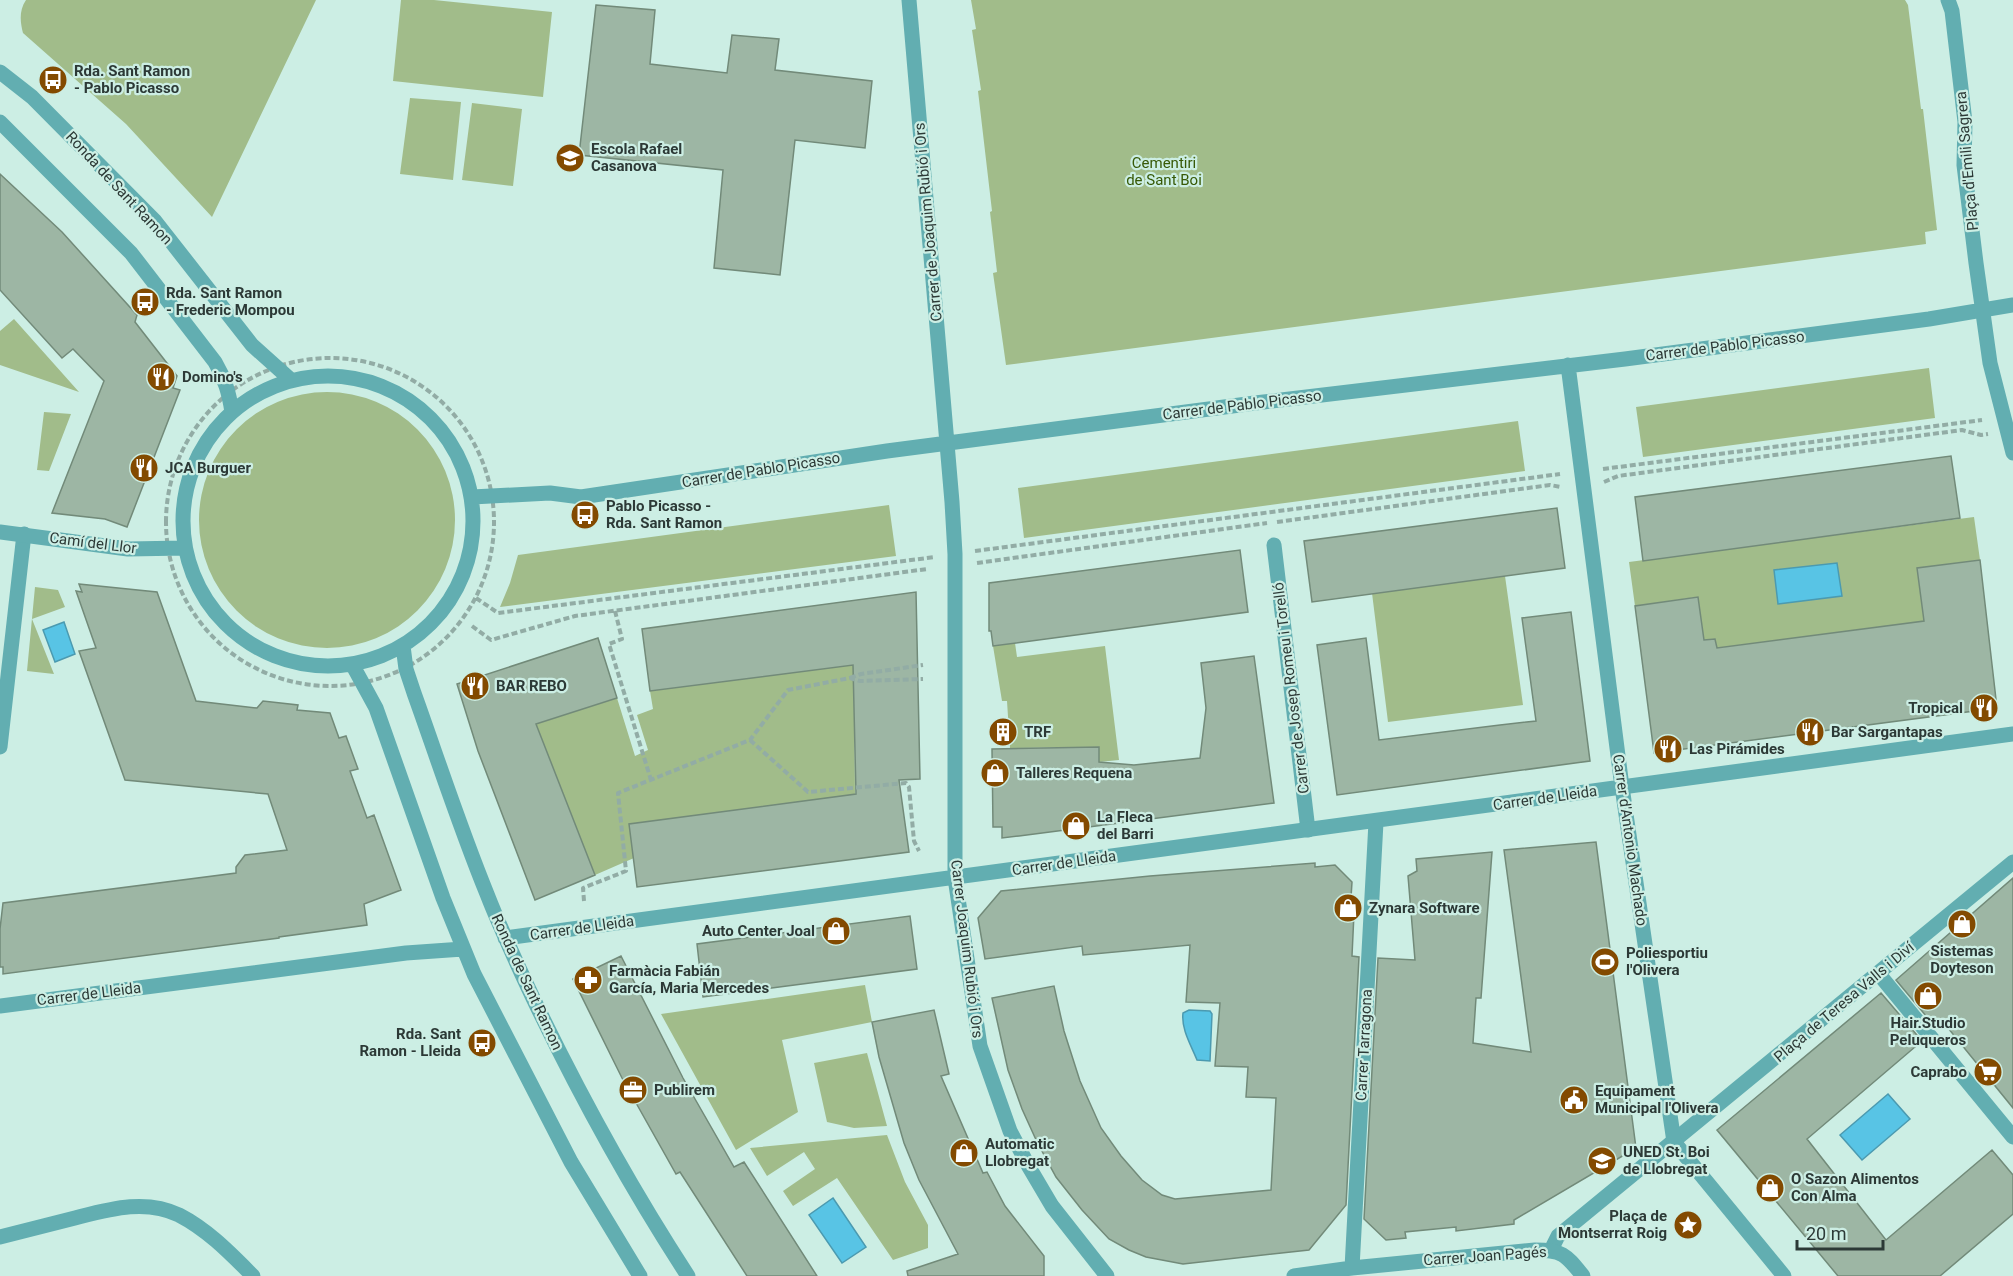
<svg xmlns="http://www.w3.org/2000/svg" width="2013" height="1276" font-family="Roboto,sans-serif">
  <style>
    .green { fill: #a1bc8a }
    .water { fill: #58c4e5; stroke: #4b9ab0; stroke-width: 1.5 }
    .building { fill: #9db6a4; stroke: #728a79; stroke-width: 1.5 }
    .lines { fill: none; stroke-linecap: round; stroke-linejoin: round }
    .path { stroke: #92aca5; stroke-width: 4; stroke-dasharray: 6 3; stroke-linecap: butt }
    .service { stroke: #62aeb1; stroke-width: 15 }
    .pedestrian { stroke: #62aeb1; stroke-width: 15 }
    .minor { stroke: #62aeb1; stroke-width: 15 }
    .labels { text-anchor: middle; stroke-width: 4.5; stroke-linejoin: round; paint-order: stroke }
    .poi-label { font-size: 15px; font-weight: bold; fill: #2c3936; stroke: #cceee4; text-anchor: start }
    .street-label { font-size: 15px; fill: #2c3936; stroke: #cceee4 }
    .park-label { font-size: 15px; fill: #375906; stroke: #cceee4 }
  </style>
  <rect width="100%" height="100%" fill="#cceee4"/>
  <path class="green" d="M26,0H316L212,217L126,124L23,33C20,22 19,10 26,0Z
    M401,0H434L552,12L543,97L393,81Z
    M971,0H1905L1908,5L1921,109H1923L1937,230L1925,232L1926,244L1006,365L993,273L997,272L990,212L992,211L978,91L981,90L972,30L976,29Z
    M410,98L461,102L453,180L400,174Z
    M472,103L522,109L513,186L462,180Z
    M14,319L79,392L0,365V331Z
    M1929,368L1935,418L1643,457L1636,407Z
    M199 520a128 128 0 1 1 256 0a128 128 0 1 1-256 0Z
    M44,412L71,414L49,471L37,470Z
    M1518,421L1525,471L1024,538L1018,488Z
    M889,505L896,556L500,607L510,583L518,555Z
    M1974,517L1980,560L1917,568L1924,621L1717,648L1715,639L1704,640L1697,597L1635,606L1629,562Z
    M1505,576L1523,705L1388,722L1372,593Z
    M35,587L58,590L65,607L32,619L54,674L27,671Z
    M1015,643L1017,657L1105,646L1119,760L1099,762V747L1010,748L1007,701H1002L993,646Z
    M871,662L854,688L855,794L634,858L595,875L536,724L617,698L635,756L648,750L637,715L653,709L650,691Z
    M865,985L872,1022L782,1040L798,1112L736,1150L661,1014Z
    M867,1053L887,1126L854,1128L827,1122L814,1063Z
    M887,1135L905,1182L928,1225V1248L893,1260L837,1178L793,1206L783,1191L815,1169L804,1152L767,1176L750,1148Z"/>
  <path class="water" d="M1837,563L1842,596L1778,604L1774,570Z
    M64,622L75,654L55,662L43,630Z
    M1189,1010L1210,1011L1212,1014L1210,1061L1197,1060C1191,1045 1181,1029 1183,1013Z
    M1888,1094L1910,1119L1862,1160L1840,1135Z
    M833,1198L866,1247L842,1263L809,1215Z"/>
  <path class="building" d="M596,5L655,10L650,64L727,73L732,35L779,39L775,70L872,81L865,148L795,140L780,275L714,268L723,170L579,155Z
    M0,174L62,232L137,315L135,322L177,376L173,388L180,390L127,527L105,519L52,513L104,381L73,349L62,358L0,290Z
    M1951,456L1960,518L1643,561L1635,497Z
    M1557,508L1565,568L1312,602L1304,541Z
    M1240,550L1248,612L993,646L991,631H989V583Z
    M1980,560L1997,708L1654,753L1635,606L1698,597L1704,640L1715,639L1717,648L1924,621L1917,568Z
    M79,584L157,592L196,701L257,708L263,701L298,705L297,710L330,713L339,738L346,736L358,769L350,771L367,818L374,815L401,890L364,904L367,925L279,937V938L3,974V967H0V929L3,903L236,873V867L245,855L287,850L268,794L125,780L79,651L96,648L76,591L82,592Z
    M916,592L920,779L899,780L909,852L637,887L629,824L856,794L853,665L650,691L642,629Z
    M1571,612L1590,761L1337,795L1317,645L1366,638L1379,740L1500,725L1536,721L1522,618Z
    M598,638L617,698L536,724L595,875L535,900L478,751L457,684Z
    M1254,656L1274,803L1019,836L1002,838V827H993L992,749L1099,747V762L1134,765L1200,758L1206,708L1201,663Z
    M1596,842L1636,1148L1514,1220V1224L1456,1231V1227L1405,1232L1406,1238L1386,1240L1364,1219L1378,958L1415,960L1408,876L1417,871L1416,859L1492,852L1481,998H1476L1473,1043L1531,1052L1504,850Z
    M1315,863V867L1335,865L1352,882L1350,913H1354L1352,956L1359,957L1346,1205L1309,1250L1183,1264L1146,1257L1129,1250L1109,1239L1082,1210L1056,1177L1037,1142L1022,1109L1008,1070L992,998L1054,986L1064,1031L1080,1081L1101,1128L1121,1156L1142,1180L1162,1195L1175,1199L1271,1190L1276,1098L1246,1097L1248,1067L1215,1066L1220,1003L1186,1002L1190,945L1083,955L1082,946L985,959L978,918L1001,891L1150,876Z
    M2013,878V1108L1944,1023L1937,1029L1896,980Z
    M910,916L917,969L703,997L697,944Z
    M621,956L683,1078L734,1167L744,1162L817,1276H747L680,1172L676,1174L622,1078L573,979Z
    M1881,993L1922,1041L1807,1139L1886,1240L1992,1150L2013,1175V1214L1940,1276H1838L1717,1130Z
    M934,1010L949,1074L941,1076L983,1173L987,1172L1005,1206L1044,1256V1276H908L907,1271L958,1254L919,1180L904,1143L879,1057L872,1022Z"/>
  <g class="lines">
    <path class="path" d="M166 522a164 164 0 1 1 328 0a164 164 0 1 1-328 0Z
      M1603,469L1982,420
      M1604,482L1618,476L1962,430L1981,435L1988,434
      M1277,522L1550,485L1561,487
      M975,551L1560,474
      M977,563L1267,523
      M476,598L498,613L935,557
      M615,611L622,639L609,644L651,780
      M472,626L491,640L575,616L927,569
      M850,678L861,674L923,665
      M750,740L808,792L906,783L909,787L914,841L919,851
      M584,901L583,888L626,871L618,793L750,740L788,690L850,678L860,681L923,679"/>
    <path class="service" d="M1274,545L1308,830"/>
    <path class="pedestrian" d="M0,747L24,534
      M1622,787L2013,734
      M1878,973L2013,1137
      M1551,1250L1558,1236L2013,862"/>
    <path class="minor" d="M909,0L952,502L955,554V878L980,1046L1010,1131L1029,1167L1052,1206L1107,1276
      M1948,0L1952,11L1965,122L1964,165L1976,263L1990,363L2013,453
      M0,72L32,97L155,221L252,345L291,380
      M0,122L131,253L215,362C225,379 229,393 232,412
      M1568,365L1622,787L1674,1142L1784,1276
      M183 521a145 145 0 1 1 290 0a145 145 0 1 1-290 0Z
      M472,497L550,493L581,497L887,451L1255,403L1625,359L1929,319L2013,305
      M0,532L128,549L185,548
      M403,646L406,669L414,693C438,760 460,828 487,894C501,930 517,964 533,998C579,1094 630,1187 688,1276
      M352,664L376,708L443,898L474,974L571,1162L640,1276
      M505,938L1622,787
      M0,1006L406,953L463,949
      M0,1237C24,1231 48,1225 71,1219C107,1210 144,1198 179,1215C208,1230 230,1253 253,1276
      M1352,1268L1376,822
      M1294,1276L1352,1268L1535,1250C1563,1250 1566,1255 1583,1276"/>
  </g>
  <defs>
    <g id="bus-disc" transform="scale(1.5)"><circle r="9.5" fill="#834a00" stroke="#cceee4"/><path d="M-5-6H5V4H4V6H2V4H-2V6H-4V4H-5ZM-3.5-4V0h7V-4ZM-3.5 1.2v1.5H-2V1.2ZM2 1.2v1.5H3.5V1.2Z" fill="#fff"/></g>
    <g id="school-disc" transform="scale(1.5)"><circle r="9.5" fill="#834a00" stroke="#cceee4"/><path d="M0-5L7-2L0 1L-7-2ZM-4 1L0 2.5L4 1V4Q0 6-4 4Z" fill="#fff"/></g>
    <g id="restaurant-disc" transform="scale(1.5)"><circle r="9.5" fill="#834a00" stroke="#cceee4"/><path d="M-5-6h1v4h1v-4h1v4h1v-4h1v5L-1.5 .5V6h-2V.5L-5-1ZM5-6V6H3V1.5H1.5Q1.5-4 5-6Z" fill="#fff"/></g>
    <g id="building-disc" transform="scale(1.5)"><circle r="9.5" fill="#834a00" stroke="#cceee4"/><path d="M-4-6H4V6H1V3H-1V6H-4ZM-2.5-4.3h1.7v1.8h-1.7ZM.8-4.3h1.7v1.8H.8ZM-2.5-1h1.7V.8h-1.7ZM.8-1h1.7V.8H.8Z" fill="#fff"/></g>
    <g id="shop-disc" transform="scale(1.5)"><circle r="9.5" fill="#834a00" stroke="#cceee4"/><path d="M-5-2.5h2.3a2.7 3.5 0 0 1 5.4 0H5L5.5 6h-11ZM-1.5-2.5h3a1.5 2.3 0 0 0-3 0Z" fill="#fff"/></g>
    <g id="stadium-disc" transform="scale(1.5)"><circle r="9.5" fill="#834a00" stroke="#cceee4"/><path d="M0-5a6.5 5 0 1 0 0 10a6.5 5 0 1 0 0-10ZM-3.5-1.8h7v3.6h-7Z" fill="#fff"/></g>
    <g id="pharmacy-disc" transform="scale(1.5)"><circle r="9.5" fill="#834a00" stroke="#cceee4"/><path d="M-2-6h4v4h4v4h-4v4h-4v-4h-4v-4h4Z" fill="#fff"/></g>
    <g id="supermarket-disc" transform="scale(1.5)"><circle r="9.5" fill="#834a00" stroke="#cceee4"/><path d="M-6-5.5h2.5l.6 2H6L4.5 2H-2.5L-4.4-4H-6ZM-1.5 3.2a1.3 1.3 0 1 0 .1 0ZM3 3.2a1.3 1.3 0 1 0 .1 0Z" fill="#fff"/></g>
    <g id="office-disc" transform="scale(1.5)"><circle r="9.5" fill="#834a00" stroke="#cceee4"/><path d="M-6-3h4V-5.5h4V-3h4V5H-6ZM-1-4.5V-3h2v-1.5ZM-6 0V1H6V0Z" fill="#fff"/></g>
    <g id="civic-disc" transform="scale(1.5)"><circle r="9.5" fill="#834a00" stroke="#cceee4"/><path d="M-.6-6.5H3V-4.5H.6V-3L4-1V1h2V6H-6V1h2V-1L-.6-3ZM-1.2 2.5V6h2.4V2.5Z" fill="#fff"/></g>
    <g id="university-disc" transform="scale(1.5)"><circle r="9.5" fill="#834a00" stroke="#cceee4"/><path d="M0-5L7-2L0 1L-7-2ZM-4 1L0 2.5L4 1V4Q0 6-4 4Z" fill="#fff"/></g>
    <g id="sight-disc" transform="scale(1.5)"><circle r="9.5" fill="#834a00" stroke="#cceee4"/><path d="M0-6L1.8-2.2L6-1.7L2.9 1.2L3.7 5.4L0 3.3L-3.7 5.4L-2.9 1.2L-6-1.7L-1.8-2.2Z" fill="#fff"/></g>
  </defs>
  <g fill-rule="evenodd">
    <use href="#bus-disc" x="53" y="80"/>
    <use href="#school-disc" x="570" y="158"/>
    <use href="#bus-disc" x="145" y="302"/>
    <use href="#restaurant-disc" x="161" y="377"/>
    <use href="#restaurant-disc" x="144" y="468"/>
    <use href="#bus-disc" x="585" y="515"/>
    <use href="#restaurant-disc" x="475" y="686"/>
    <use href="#restaurant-disc" x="1984" y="708"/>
    <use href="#building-disc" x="1003" y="732"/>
    <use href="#restaurant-disc" x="1810" y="732"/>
    <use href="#restaurant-disc" x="1668" y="749"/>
    <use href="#shop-disc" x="995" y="773"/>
    <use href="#shop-disc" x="1076" y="826"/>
    <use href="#shop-disc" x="1348" y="908"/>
    <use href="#shop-disc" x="1962" y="924"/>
    <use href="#shop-disc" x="836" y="931"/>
    <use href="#stadium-disc" x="1605" y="962"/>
    <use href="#pharmacy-disc" x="588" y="980"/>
    <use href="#shop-disc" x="1928" y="996"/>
    <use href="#bus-disc" x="482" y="1043"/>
    <use href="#supermarket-disc" x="1988" y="1072"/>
    <use href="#office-disc" x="633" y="1090"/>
    <use href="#civic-disc" x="1574" y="1100"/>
    <use href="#shop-disc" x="964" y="1153"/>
    <use href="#university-disc" x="1602" y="1161"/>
    <use href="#shop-disc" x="1770" y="1188"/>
    <use href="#sight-disc" x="1688" y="1225"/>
  </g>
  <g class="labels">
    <g class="poi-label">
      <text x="74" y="76">Rda. Sant Ramon<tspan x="74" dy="17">- Pablo Picasso</tspan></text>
      <text x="591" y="154">Escola Rafael<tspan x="591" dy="17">Casanova</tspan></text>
      <text x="166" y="298">Rda. Sant Ramon<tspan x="166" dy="17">- Frederic Mompou</tspan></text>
      <text x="182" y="382">Domino's</text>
      <text x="165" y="473">JCA Burguer</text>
      <text x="606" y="511">Pablo Picasso -<tspan x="606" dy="17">Rda. Sant Ramon</tspan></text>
      <text x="496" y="691">BAR REBO</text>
      <text x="1963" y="713" text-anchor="end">Tropical</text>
      <text x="1024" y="737">TRF</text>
      <text x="1831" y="737">Bar Sargantapas</text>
      <text x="1689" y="754">Las Pirámides</text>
      <text x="1016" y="778">Talleres Requena</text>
      <text x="1097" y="822">La Fleca<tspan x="1097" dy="17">del Barri</tspan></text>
      <text x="1369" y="913">Zynara Software</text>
      <text x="815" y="936" text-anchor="end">Auto Center Joal</text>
      <text x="1962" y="956" text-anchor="middle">Sistemas<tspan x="1962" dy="17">Doyteson</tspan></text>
      <text x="1626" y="958">Poliesportiu<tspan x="1626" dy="17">l'Olivera</tspan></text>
      <text x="609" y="976">Farmàcia Fabián<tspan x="609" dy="17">García, Maria Mercedes</tspan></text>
      <text x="1928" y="1028" text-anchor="middle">Hair.Studio<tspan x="1928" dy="17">Peluqueros</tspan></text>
      <text x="461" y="1039" text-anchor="end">Rda. Sant<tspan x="461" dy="17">Ramon - Lleida</tspan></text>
      <text x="1967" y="1077" text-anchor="end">Caprabo</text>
      <text x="654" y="1095">Publirem</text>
      <text x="1595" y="1096">Equipament<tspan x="1595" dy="17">Municipal l'Olivera</tspan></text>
      <text x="985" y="1149">Automatic<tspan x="985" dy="17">Llobregat</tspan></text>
      <text x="1623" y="1157">UNED St. Boi<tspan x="1623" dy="17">de Llobregat</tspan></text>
      <text x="1791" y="1184">O Sazon Alimentos<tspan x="1791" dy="17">Con Alma</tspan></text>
      <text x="1667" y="1221" text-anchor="end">Plaça de<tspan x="1667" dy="17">Montserrat Roig</tspan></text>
    </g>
    <g class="street-label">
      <text transform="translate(1967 161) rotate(-95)" y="5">Plaça d'Emili Sagrera</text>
      <text transform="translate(119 188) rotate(47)" y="5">Ronda de Sant Ramon</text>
      <text transform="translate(928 222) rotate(-95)" y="5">Carrer de Joaquim Rubió i Ors</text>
      <text transform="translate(1725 346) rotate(-7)" y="5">Carrer de Pablo Picasso</text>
      <text transform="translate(1242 405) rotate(-7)" y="5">Carrer de Pablo Picasso</text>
      <text transform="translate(761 470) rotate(-9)" y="5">Carrer de Pablo Picasso</text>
      <text transform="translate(93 543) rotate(7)" y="5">Camí del Llor</text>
      <text transform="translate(1291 688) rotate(-97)" y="5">Carrer de Josep Romeu i Torelló</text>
      <text transform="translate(1545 798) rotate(-8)" y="5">Carrer de Lleida</text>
      <text transform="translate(1630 840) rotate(82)" y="5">Carrer d'Antonio Machado</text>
      <text transform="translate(1064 863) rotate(-8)" y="5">Carrer de Lleida</text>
      <text transform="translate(582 928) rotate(-8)" y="5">Carrer de Lleida</text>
      <text transform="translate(967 949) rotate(83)" y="5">Carrer Joaquim Rubió i Ors</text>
      <text transform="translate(527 982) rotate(65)" y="5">Ronda de Sant Ramon</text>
      <text transform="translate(89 994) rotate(-7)" y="5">Carrer de Lleida</text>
      <text transform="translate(1844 1002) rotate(-40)" y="5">Plaça de Teresa Valls i Diví</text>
      <text transform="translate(1364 1045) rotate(-87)" y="5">Carrer Tarragona</text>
      <text transform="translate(1485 1256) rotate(-4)" y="5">Carrer Joan Pagés</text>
    </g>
    <g class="park-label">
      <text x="1164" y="168">Cementiri<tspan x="1164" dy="17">de Sant Boi</tspan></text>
    </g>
  </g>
  <path d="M1797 1240v9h86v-9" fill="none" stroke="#2c3936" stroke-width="3"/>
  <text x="1806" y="1240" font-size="18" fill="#2c3936" stroke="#cceee4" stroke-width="4.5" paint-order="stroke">20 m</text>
</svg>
